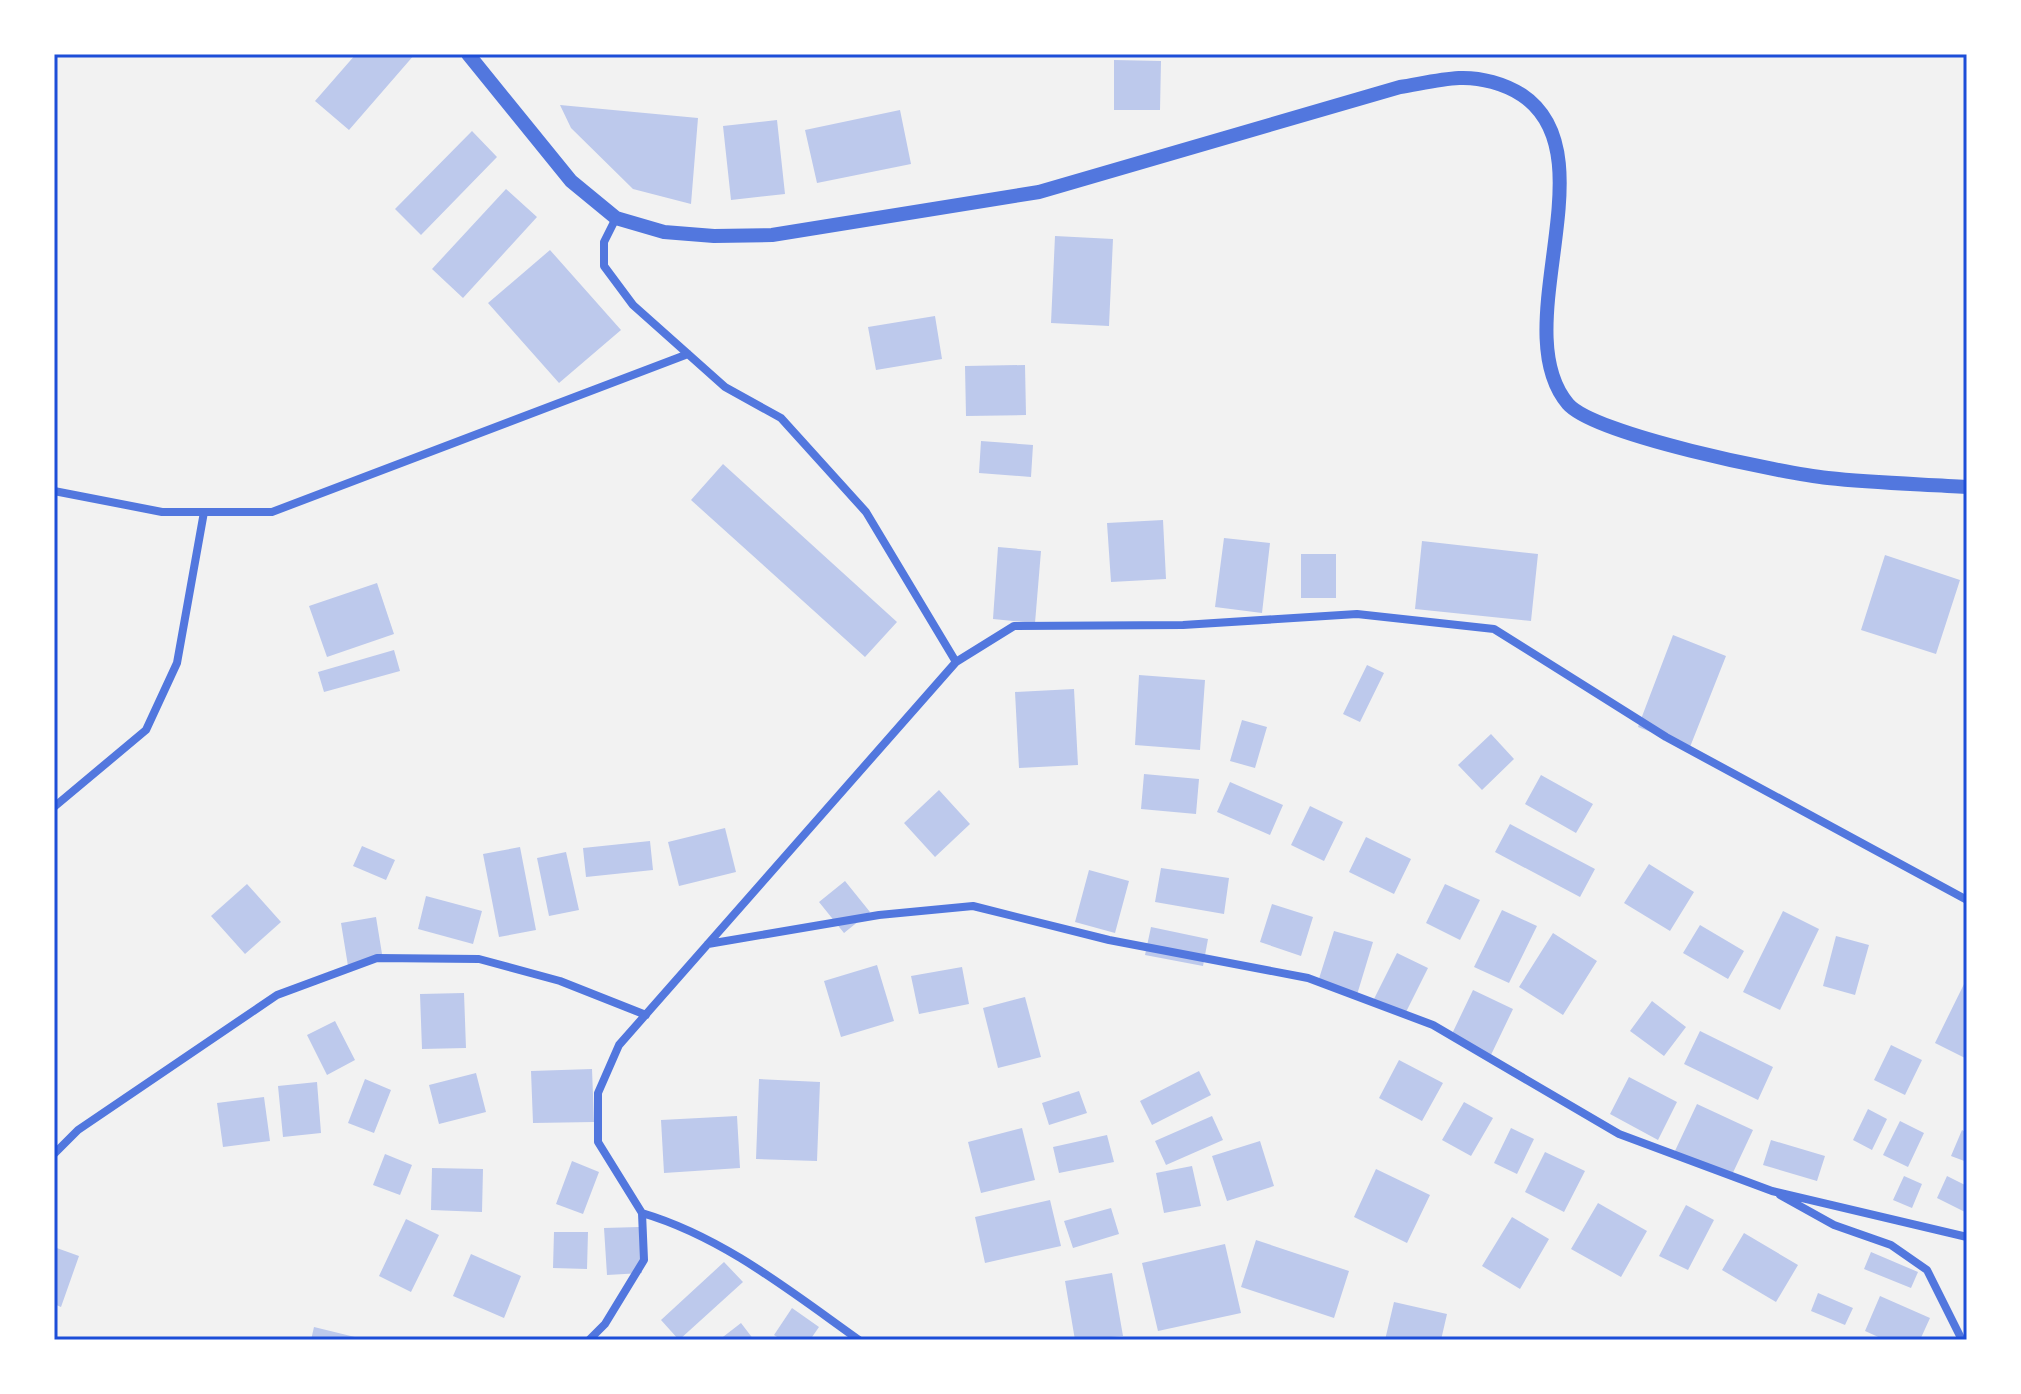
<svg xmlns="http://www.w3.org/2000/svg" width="2021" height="1394" font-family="'Zilla Slab',serif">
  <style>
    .building { fill: #bdc9ec }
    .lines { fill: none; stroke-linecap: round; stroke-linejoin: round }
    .minor { stroke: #5277de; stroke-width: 8 }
    .tertiary { stroke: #5277de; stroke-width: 14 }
    .neatline { fill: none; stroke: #1d4ed8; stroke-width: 3 }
  </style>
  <rect width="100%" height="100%" fill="#f2f2f2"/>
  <path class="building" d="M356,54H415L349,130L315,101Z
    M1114,60L1161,61L1160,110H1114Z
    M560,105L698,118L691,204L633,189L571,128Z
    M900,110L911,164L817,183L805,130Z
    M777,120L785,194L731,200L723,126Z
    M472,131L497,157L421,235L395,209Z
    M506,189L537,217L463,298L432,269Z
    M1055,236L1113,239L1109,326L1051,323Z
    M550,250L621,330L559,383L488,303Z
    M935,316L942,359L876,370L868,327Z
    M1025,365L1026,415L966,416L965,366Z
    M981,441L1033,445L1031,477L979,473Z
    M723,464L897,622L865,657L691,500Z
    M1163,520L1166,579L1111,582L1107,523Z
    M1224,538L1270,543L1262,613L1215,607Z
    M1422,541L1538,554L1531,621L1415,609Z
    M998,547L1041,551L1035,623L993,619Z
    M1301,554H1336V598H1301Z
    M1885,555L1960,580L1936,654L1861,630Z
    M377,583L394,634L327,657L309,606Z
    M1673,635L1726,656L1690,747L1638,727Z
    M394,650L400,671L324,692L318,672Z
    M1367,665L1384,673L1360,722L1343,714Z
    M1139,675L1205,680L1200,750L1135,745Z
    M1074,689L1078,765L1019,768L1015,692Z
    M1242,720L1267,727L1255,768L1230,761Z
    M1491,734L1514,759L1482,790L1458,765Z
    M1144,774L1199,779L1196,814L1141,809Z
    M1541,775L1593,804L1576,833L1525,804Z
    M1230,782L1283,805L1270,835L1217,812Z
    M939,790L970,824L935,857L904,823Z
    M1310,806L1343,822L1324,861L1291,845Z
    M1510,824L1595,869L1580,897L1495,852Z
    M725,828L736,872L679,886L668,842Z
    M1366,837L1411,859L1394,894L1349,872Z
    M650,841L653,870L586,877L583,848Z
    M362,846L395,860L386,880L353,866Z
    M520,847L536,930L499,937L483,854Z
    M566,852L579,910L549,916L537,858Z
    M1649,864L1694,892L1670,931L1624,903Z
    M1161,868L1229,878L1224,914L1155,902Z
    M1089,870L1129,881L1115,933L1075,922Z
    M845,881L870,912L844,933L819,902Z
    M247,884L281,922L245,954L211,916Z
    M1445,884L1480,900L1460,940L1426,923Z
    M426,896L482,911L473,944L418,929Z
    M1272,904L1313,917L1301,956L1260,942Z
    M1502,910L1537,926L1509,983L1474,967Z
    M1783,911L1819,929L1780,1010L1743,992Z
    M376,917L383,960L348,966L341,923Z
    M1700,925L1744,951L1728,979L1683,953Z
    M1151,927L1208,939L1203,966L1145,955Z
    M1334,931L1373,942L1356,998L1317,985Z
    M1553,933L1597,961L1563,1015L1519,987Z
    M1836,936L1869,945L1855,995L1823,986Z
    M1397,953L1428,968L1405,1014L1374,999Z
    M877,965L894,1021L841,1037L824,981Z
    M962,967L969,1004L919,1014L911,976Z
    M1965,982L1967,983V1059L1935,1043Z
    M1473,990L1513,1009L1490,1057L1450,1038Z
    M464,993L466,1048L422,1049L420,994Z
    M1025,997L1041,1057L998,1068L983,1008Z
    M1652,1001L1686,1027L1664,1056L1630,1031Z
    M335,1021L355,1060L327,1075L307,1035Z
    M1700,1031L1773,1067L1758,1100L1684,1064Z
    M1891,1045L1922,1060L1905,1095L1874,1080Z
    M1399,1060L1443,1083L1422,1121L1379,1098Z
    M592,1069L594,1122L533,1123L531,1071Z
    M1199,1071L1211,1095L1152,1125L1140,1101Z
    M476,1073L486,1112L439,1124L429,1085Z
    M1629,1077L1677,1102L1658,1140L1610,1114Z
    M365,1079L391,1090L374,1133L348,1123Z
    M759,1079L820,1082L817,1161L756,1159Z
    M317,1082L321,1133L283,1137L278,1086Z
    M1079,1091L1087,1113L1049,1125L1042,1103Z
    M264,1097L270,1141L223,1147L217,1103Z
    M1464,1102L1493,1118L1471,1156L1442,1140Z
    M1697,1104L1753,1130L1730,1179L1674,1153Z
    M1868,1109L1887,1119L1872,1150L1853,1140Z
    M737,1116L740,1168L664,1173L661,1120Z
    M1212,1116L1223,1140L1166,1165L1155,1141Z
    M1900,1121L1924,1133L1908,1167L1883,1155Z
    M1022,1128L1035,1180L981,1193L968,1142Z
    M1511,1128L1534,1139L1517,1174L1494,1163Z
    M1962,1130L1967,1133V1162L1951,1156Z
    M1107,1135L1114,1162L1059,1173L1053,1147Z
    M1771,1140L1825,1156L1817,1181L1763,1165Z
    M1260,1141L1274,1186L1227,1201L1212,1156Z
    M1545,1152L1585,1171L1564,1212L1525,1192Z
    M385,1154L412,1165L400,1195L373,1185Z
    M572,1161L599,1172L583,1214L556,1204Z
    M1192,1166L1201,1206L1164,1213L1156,1173Z
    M432,1168L483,1169L482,1212L431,1210Z
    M1376,1169L1430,1195L1407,1243L1354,1217Z
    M1904,1176L1922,1184L1912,1208L1893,1200Z
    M1947,1176L1967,1186V1213L1937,1198Z
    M1050,1200L1061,1246L985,1263L975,1217Z
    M1598,1203L1647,1231L1621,1277L1571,1249Z
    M1686,1205L1714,1220L1688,1270L1659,1256Z
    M1111,1208L1119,1234L1073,1248L1064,1221Z
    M1512,1217L1549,1239L1520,1289L1482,1266Z
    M406,1219L439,1235L411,1292L379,1276Z
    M639,1227L642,1273L607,1275L604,1228Z
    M554,1232H588L587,1269L553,1268Z
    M1744,1233L1798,1265L1776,1302L1722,1270Z
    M1256,1240L1349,1271L1334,1318L1241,1287Z
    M1225,1244L1241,1313L1158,1331L1142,1263Z
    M54,1247L79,1256L61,1307L54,1304Z
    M1871,1252L1918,1272L1911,1288L1864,1269Z
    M471,1254L521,1276L504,1318L453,1296Z
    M724,1262L743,1282L679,1340L661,1320Z
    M1112,1273L1123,1336L1075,1340L1065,1281Z
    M1818,1293L1853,1308L1845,1325L1811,1311Z
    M1880,1296L1930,1318L1920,1340H1885L1865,1331Z
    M1394,1302L1447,1314L1441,1340H1385Z
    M792,1308L819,1327L810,1340H782L774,1335Z
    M741,1323L754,1340H719Z
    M314,1327L363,1339V1340H311Z"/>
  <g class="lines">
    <path class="minor" d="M616,218L604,242V266L633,305L725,387L781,418L866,512L956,662
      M54,491L162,512H272L688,354
      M54,807L146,730L177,663L204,512
      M708,944L879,915L973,906L1109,940L1308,978L1433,1025L1619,1134L1772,1191L1967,1237
      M54,1154L78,1130L277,995L377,958L479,959L560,981L646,1015
      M1780,1195L1834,1225L1891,1245L1927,1270L1962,1340
      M642,1213C723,1237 790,1291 859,1340
      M589,1340L605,1324L644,1260L642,1213L598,1142V1093L619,1045L956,662L1014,626L1183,625L1357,614L1494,629L1666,737L1967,900"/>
    <path class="tertiary" d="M468,54L571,181L616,218L664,232L714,236L772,235L1039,192L1400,87C1419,84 1440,79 1459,78C1481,77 1505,84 1522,95C1612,155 1504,329 1568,404C1595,435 1782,473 1828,478C1874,483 1921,484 1967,487"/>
  </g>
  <rect width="2021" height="1394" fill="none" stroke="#ffffff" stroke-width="112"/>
  <rect x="56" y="56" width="1909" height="1282" class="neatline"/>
</svg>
